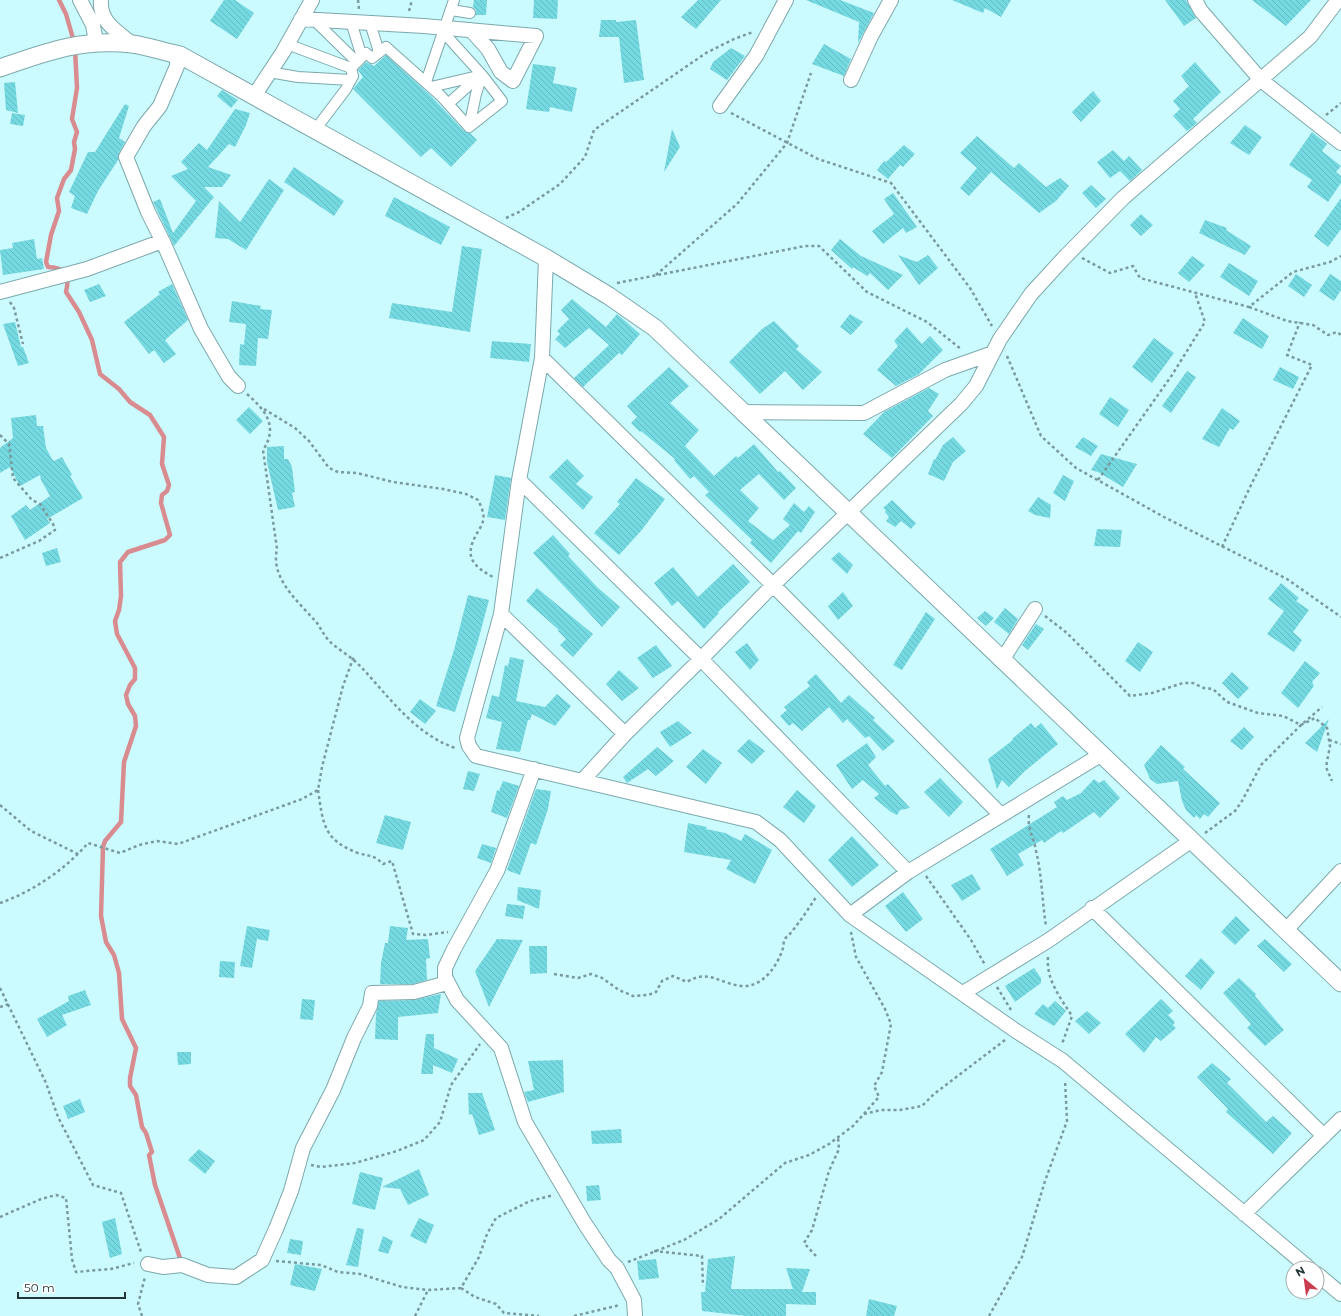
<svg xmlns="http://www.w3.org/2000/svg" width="1341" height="1316" font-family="Montserrat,sans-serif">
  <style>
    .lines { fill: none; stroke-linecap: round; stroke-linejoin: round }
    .stream { stroke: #d98c8f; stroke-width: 4.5 }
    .building { fill: url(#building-back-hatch) }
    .pedestrian-casing { stroke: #7ca8ac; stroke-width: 12 }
    .minor-casing { stroke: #7ca8ac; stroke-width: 16 }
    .tertiary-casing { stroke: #7ca8ac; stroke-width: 19 }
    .path { stroke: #799a9d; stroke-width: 2.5; stroke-dasharray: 3 3; stroke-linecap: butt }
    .pedestrian { stroke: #fff; stroke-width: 10 }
    .minor { stroke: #fff; stroke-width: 14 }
    .tertiary { stroke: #fff; stroke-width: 17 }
  </style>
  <defs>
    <pattern id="building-back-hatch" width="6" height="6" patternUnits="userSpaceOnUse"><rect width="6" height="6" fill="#75d9e2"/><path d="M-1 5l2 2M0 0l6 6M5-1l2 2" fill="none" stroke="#65bbc2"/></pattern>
  </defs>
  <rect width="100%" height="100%" fill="#ccfbff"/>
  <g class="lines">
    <path class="stream" d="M59,0L66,14L74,42
      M75,49L77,88L72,119L77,132L74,142L75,149L71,170L64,179L57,198L59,211L51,235L46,262L48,267C67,268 70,275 66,292L79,312L92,340L100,374L119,389L130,402L150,415L164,437L162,464L169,485L167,491L162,495L161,503L170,535L165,540L128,552L120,562L121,596L119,610L115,621L117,634L135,668V679L130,685L126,695L128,704L135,716L136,726L124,762L121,822L105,841L103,847L101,916L106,942L114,955L119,973L122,1019L136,1048L130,1078V1086L136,1095L142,1127L146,1133L152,1152L149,1155L155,1185L182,1264"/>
  </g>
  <path class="building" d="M224,0H235L254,13L237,39L210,21Z
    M474,0H487L486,15H476V10L473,7Z
    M534,0H558L557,19L533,18Z
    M698,0H721L696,29L681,17Z
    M806,0H840L874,13L858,43L859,22Z
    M952,0H1011L1001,17L985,8L983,13Z
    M1165,0H1186L1196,18L1184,26Z
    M1252,0H1311L1286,26Z
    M601,20H616V22L636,20L644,80L624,83L619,37H599Z
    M824,44L851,59L844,76L812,64Z
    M731,48L745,56L727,80L710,69L713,62Z
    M386,55L430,95L464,131L470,133L477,140L451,167L431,148L421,157L353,89L363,77L358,70L366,62L374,66Z
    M1195,62L1221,92L1193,119L1197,123L1187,131L1173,116L1180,109L1173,101L1189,86L1181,76Z
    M533,64L556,67L553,83L577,88L572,112L550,107L549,112L526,109Z
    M15,82L18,113L6,110L4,83Z
    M222,90L238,100L231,108L217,96Z
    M1093,91L1101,101L1081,122L1072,112Z
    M125,104L129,106L119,138L125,142L119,153L118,160L98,191L87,214L71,208L75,196L69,192L88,152H95Z
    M235,109L250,113L246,125L235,147L229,144L208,167L231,175L222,187H204L214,197L174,246L153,202L160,199L173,233L196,201L171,176L188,169L181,162L199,143L207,150Z
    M12,113L25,115L23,126L10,124Z
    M1245,125L1262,137L1249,155L1230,143Z
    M672,129L680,147L664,172Z
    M1312,132L1327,144L1322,151L1341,166L1336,172L1341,176V183L1328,202L1307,187L1312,180L1289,165Z
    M977,136L1014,168L1019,163L1046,187L1060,178L1069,186L1056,201L1039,213L991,172L969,196L960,188L977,168L960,153Z
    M904,145L915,154L903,167L900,165L888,179L877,170L884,161L886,162Z
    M1113,150L1124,161L1129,156L1142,170L1130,181L1120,171L1110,178L1097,162Z
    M294,167L344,201L334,216L284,182Z
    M269,179L284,190L246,250L228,239L215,238L219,201L240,222Z
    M1091,185L1106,199L1096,208L1082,193Z
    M893,193L917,227L906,233L903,228L883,244L872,231L894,214L884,199Z
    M394,197L450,227L441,245L385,216Z
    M1341,198V229L1328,247L1314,236Z
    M1141,214L1153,225L1141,236L1130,225Z
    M1205,220L1227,228L1226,230L1251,246L1245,255L1199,233Z
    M34,239L37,259L42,258L44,269L3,275L0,250L13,248L12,243Z
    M840,239L861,256L903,275L888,290L870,273L867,276L853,267L852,269L831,250Z
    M462,246L482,249L470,332L389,318L392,303L452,312Z
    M898,255L917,262L928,255L938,268L919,285Z
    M1192,256L1205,265L1189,282L1178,273Z
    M1229,263L1258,281L1249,296L1220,277Z
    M1296,274L1312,285L1304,297L1288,286Z
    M1330,274L1341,281V290L1334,301L1319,291Z
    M99,284L106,296L90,302L84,290Z
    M172,284L188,320L165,340L176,354L164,363L154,350L149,354L124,322L160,294L158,292Z
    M572,299L606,327L617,314L640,334L622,355L619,353L583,387L574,378L609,345L589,328L565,348L555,339L560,334L557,331L569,319L561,310Z
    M232,301L261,306L260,309L272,310L268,339L258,338L256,366L239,365L240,344L244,345L246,324L229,322Z
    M850,314L863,322L851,335L840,327Z
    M1243,318L1269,336L1262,349L1233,333Z
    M774,321L799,346L796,349L822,372L803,390L785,371L760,394L729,362L762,329Z
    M15,322L21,347H23L29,363L18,366L3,324Z
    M907,327L922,344L930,336L943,350L919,374L896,386L877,370L898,346L894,341Z
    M1154,338L1174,353L1152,383L1132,367Z
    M492,341L531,344L529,362L490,358Z
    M669,367L689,386L670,403L699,430L685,446L714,476L736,456L738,458L754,444L778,472L780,471L796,488L784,500L759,474L740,490L759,508L748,521L773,540L790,525L783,519L794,503L804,512L809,506L815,512L801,533L798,531L771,563L750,543L752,540L705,495L709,492L694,476L690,479L674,460L675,459L641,431L640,432L631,423L637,417L627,406Z
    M1280,367L1299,377L1293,389L1273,380Z
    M1187,371L1196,377L1171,413L1162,406Z
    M929,388L939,394L928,411L933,416L892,458L863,434L884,412Z
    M1110,397L1129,410L1118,427L1099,414Z
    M249,407L263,421L250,434L236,420Z
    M1222,408L1240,421L1233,430L1230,428L1219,447L1202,439Z
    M36,415L37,426H43L46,448L52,459L54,461L62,457L72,475L70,476L83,498L47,519L50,523L25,540L11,516L26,505L30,510L50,496L41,480L40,475L20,486L10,467L0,473V448L13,438L11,418Z
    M953,437L966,451L953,462L944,481L928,474L934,459L935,460L943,445Z
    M1083,437L1098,446L1091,456L1075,447Z
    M284,446V459H288L292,467L295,492L292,493L295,507L278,510L267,462V447Z
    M1101,454L1137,464L1123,487L1098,472L1091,470Z
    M567,459L584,476L576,484L593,497L583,510L549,477Z
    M495,475L511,478L505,520L487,517Z
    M1063,475L1074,481L1065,501L1053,493Z
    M636,478L665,499L641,531L619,555L594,533L620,504L617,502Z
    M1038,497L1051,505L1050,518L1035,515L1028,511Z
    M892,500L916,523L911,529L901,521L895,527L886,521L889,517L885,512L886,510L883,508Z
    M1097,529L1122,530L1120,547L1094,546Z
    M553,535L570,554L568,556L597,587L620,607L602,627L533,553Z
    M57,548L61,562L46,566L42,553Z
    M839,552L853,565L847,574L831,559Z
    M733,564L750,582L718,612L719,613L704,629L678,601L672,606L654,583L673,567L698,597Z
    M1281,583L1299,598L1296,601L1309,610L1293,632L1302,640L1294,652L1267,634L1284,611L1268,599Z
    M537,588L593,634L573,657L560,645L566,639L558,631L559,630L526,601Z
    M843,592L853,606L838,620L828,606Z
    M468,595L489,600L478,641L455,712L436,706L454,650Z
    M1005,608L1018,619L1009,634L994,622Z
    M985,611L994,618L986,626L977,618Z
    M926,612L935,619L902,670L893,665Z
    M1036,624L1044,629L1028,650L1022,645Z
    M1138,642L1153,652L1140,672L1125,661Z
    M747,643L759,660L750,670L735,652Z
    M656,645L672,666L653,678L637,658Z
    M510,657L524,660L516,701L545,707L557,694L571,706L555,726L532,714L530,720H528L520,752L496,749L502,722L486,718L492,695L499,697L505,665L508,666Z
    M1305,661L1320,673L1312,682L1314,686L1298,708L1281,693Z
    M619,670L639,688L622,701L606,684Z
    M1232,672L1249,688L1238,699L1222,683Z
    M816,674L841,703L849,695L875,718L873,720L895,741L883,751L869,736L865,738L847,719L843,723L829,707L802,731L793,723L789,726L780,716L787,710L784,707L810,686L807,682Z
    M420,699L436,711L425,724L410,712Z
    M1329,719L1317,752L1305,743Z
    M678,721L692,733L670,747L660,732Z
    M1031,723L1035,728L1041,723L1058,744L1025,771L1009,787L1002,780L997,789L988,759L1013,740L1012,739Z
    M1244,727L1254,737L1242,750L1230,741Z
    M749,739L765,751L752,764L737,751Z
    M867,743L876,757L868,765L885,786L888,784L910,808L900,810L897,815L891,812L874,798L879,794L863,780L852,789L836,765Z
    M1161,745L1185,767L1183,769L1220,803L1208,817L1204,814L1200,819L1196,815L1194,818L1186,810L1182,801L1178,781L1157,784L1150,779L1144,765Z
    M657,747L674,761L656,776L648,769L627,783L623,777Z
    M703,749L722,763L706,784L686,767Z
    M468,771L480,774L474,791L463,789Z
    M940,778L963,802L949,817L924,792Z
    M1094,779L1099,783L1104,780L1120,798L1100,818L1094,812L1063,833L1061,831L1044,843L1042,840L1018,854L1024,865L1007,876L990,849L1057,807L1054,802L1063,796L1067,800L1081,793Z
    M503,781L519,786L507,818L491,812L497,790L499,791Z
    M536,789L551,791L548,809L536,845L531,843L520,875L507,870Z
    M797,790L816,806L804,823L783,807Z
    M385,815L411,822L403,850L376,843Z
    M688,823L707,827L706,829L725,833L741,841L745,834L772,850L755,884L726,869L731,860L684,852Z
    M852,836L879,865L852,887L828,860Z
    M482,844L496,848L491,863L477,858Z
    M972,874L981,889L962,901L951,885Z
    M518,887L541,890L539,909L517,900Z
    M903,892L923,919L906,932L885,906Z
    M507,904L525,906L523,919L505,916Z
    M1236,916L1250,930L1235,945L1221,932Z
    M247,926L270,930L268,941L257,939L252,968L240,966Z
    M390,926L408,928L406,940L428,939L430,958L426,959L427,980L413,984H380L381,963L385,943H388Z
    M497,939L523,940L489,1007L475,971Z
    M1265,939L1292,964L1284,972L1257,946Z
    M529,946H547V973L530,974Z
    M1201,958L1215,972L1201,990L1185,976Z
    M220,961L235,962L234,978L219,977Z
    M1034,968L1041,978V983L1015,1002L1005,986Z
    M1239,978L1256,994L1255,996L1284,1030L1265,1046L1247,1028L1251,1024L1223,993Z
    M85,990L91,1005L62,1015L67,1025L47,1037L37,1019L69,1001L68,996Z
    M441,994L438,1013L398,1017V1040L375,1039L376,1014L379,1001L414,1000Z
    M302,999L315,1000L313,1020L300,1019Z
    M1161,999L1173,1011L1168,1015L1175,1022L1173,1025L1176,1028L1161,1041L1156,1037L1144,1053L1125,1034Z
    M1055,1001L1066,1011L1054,1026L1034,1014L1043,1004L1048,1008Z
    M1087,1011L1101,1023L1089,1034L1075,1021Z
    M426,1034H434V1048L458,1059L452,1073L433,1065V1074H421Z
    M177,1052H191V1064L178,1065Z
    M563,1060L564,1092L528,1102L524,1092L534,1090L528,1061Z
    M1212,1063L1231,1079L1227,1083L1266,1122L1273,1116L1292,1133L1273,1154L1226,1112L1228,1109L1197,1077Z
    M468,1093H482L495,1130L479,1135L472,1114L469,1115Z
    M80,1099L85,1112L68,1119L63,1106Z
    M621,1129L622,1143L592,1144L591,1131Z
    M199,1149L215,1161L205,1174L188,1160Z
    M419,1169L429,1195L408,1205L400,1189L382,1187Z
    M360,1172L383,1178L375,1210L352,1204Z
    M599,1185L601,1200L587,1201L586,1186Z
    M115,1218L122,1254L110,1258L102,1222Z
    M419,1218L434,1225L426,1244L410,1236Z
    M357,1228L364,1229L358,1267L346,1265Z
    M383,1236L393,1241L388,1254L378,1251Z
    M290,1239L303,1241L301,1255L287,1253Z
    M735,1256L731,1289H793L786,1268L810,1269L802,1292H816V1305L786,1304V1316H746L702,1311L701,1292H705L708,1259Z
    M656,1259L659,1278L639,1280L637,1261Z
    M295,1264L322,1269L315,1291L290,1285Z
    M869,1299L897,1306L894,1316H866Z"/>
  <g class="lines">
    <g class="pedestrian-casing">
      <path id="pedestrian" d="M451,10L470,13
        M314,20L357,62
        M351,22L362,57
        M370,23L379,52
        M287,44L351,68
        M269,72L298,77L351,80
        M426,82L454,0
        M431,87L482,75L444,33
        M448,104L478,77
        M315,130L346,89L353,76L351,68L366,53L372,58L386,47L441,96L469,127L502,101L482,75L476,94L469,127"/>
    </g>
    <g class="minor-casing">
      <path id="minor" d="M80,0L93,25L96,42
        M101,0C99,22 117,31 132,44
        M1195,0L1201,11L1261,80L1341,143
        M301,19L424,26L536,36L513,81L501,72L488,49L471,30
        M177,54V66L160,106L144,126L126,157L148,212L164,244L201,329L229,377L238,386
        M851,80L871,36L891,0
        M254,96L283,52L312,0
        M720,106L756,56L786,0
        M546,258L542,358L519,480L501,614L467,738L469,746L476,756L756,822L780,840L850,915L1016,1031L1063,1061L1309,1268
        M0,292L87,269L157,243L164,244
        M542,358L773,585L1001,815
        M743,412L864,413L945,370L993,353
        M519,480L701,659L908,872
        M501,614L625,734
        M1002,660L1035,609
        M534,769L497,871L454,949L445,968V977L457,1000L501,1048L525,1122L585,1224L609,1260L617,1268L634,1300L635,1316
        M582,781L625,734L701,659L773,585L961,404L976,386L1000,339L1031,294L1063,259L1123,198L1310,37L1338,0
        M1092,908L1324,1136
        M850,915L908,872L1102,754
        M1285,931L1341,871
        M963,993L1049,940L1192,840
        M1244,1214L1341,1119
        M148,1264L163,1267L182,1265L208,1275L236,1277L262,1260L276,1229L291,1191L303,1148L333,1090L354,1038L370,1006L372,993L414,992L447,983
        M1317,1274L1341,1294"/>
    </g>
    <g class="tertiary-casing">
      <path id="tertiary" d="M0,68C46,52 82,38 132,44C148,46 164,52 180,55L546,258L609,296L655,328L1341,983"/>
    </g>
    <path class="path" d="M358,0L359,9
      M409,11L412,0
      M731,113L818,159L891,183L970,288L992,326
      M1326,115L1341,103
      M506,218L519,212L560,184L585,157L594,130L706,53L734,39L753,32
      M1082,258L1110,273L1133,266L1140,278L1249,307L1293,272L1330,262L1341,256
      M656,275L737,204L787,143L811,73
      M617,283L805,246H819L867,292L927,322L961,349
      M10,302L14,308L23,344
      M1249,307L1287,321L1313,325L1328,335L1337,332L1341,335
      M1007,356L1041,436L1076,468L1164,517L1287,579L1341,617
      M247,394C265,410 279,426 263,450L277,549C270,579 299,602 317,623C321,629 324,635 329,641C339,650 352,657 362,668C389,697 415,734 455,748
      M264,409L295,428L309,441L329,468L338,472L357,473L393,482L443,489L466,494L478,500C481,506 485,514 483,521C482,526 478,531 476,535C464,557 473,566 493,577
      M0,435L9,444L13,478L32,500L40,504L53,524L55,530L39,541L0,558
      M1098,480L1172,375L1205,322L1195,293
      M1222,547L1251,485L1312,365L1287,355L1300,322
      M1045,616L1067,633L1130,696L1152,693L1183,683H1193L1204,688L1213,689L1227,702L1258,713L1283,716L1301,725L1315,718L1327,728L1330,746L1326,767L1332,781
      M1329,740L1341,744
      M318,790C323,823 323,840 358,853C370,857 373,854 383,864L392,861L413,934L426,935L448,932
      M0,805L31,831L78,854
      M1029,815C1027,828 1034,838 1036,851C1042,875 1042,901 1046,926
      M1205,833L1235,811L1242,801L1261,765L1301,725L1322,707
      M926,876L971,940L985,965
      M0,903C32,892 66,869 88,843L120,853L139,845L157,841L178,844L302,799L318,790L322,767L343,686L354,656
      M1048,957C1046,980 1060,997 1072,1016L1062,1044
      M554,974L578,978L591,974L602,978L619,990L633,996L648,995L656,992L662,981L673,976L687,982C709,968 721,985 743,986C763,987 778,965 783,948C784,945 783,941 785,939C786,937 788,936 789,935C799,923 808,910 816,897
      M997,987L1011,1010
      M0,988L46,1083L58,1117L93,1185L121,1193L141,1252
      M0,1007L9,1004
      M864,1114L881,1110H900L922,1106L934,1094L1005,1040
      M311,1165L321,1167L355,1163L397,1151L424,1140L440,1122L451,1085L480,1044
      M0,1217L41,1199L56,1195L66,1198L72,1259L76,1272L111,1269L134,1263
      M654,1251L702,1256L703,1286
      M816,1256L804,1243L812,1230L829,1171L839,1149L838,1137
      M276,1261L321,1265L338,1272L360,1274L402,1287L428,1290L461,1288L479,1257L487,1234L496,1218L530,1201L554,1195
      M628,1262L684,1240L719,1219L785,1163L809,1155L829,1144L853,1126L879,1097L874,1086L882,1072L891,1024L885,1009L856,957L851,932
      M461,1288L475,1297L496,1304L504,1313L539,1316
      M142,1316L138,1304L145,1277
      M415,1316L428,1290
      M574,1316L620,1305
      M989,1316L1022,1257L1045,1181L1067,1121L1065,1080"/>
    <use href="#pedestrian" class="pedestrian"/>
    <use href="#minor" class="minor"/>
    <use href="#tertiary" class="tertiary"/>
  </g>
  <g transform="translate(1305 1280) rotate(331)"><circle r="19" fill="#ffffff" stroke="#a7afaf"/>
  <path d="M0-3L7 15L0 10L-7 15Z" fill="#cc3c4f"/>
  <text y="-6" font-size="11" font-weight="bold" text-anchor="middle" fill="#233637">N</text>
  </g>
  <path d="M18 1292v6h107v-6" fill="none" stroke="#233637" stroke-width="2"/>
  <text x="24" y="1292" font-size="12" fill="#233637" stroke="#ffffff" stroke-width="3" paint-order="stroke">50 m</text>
</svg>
